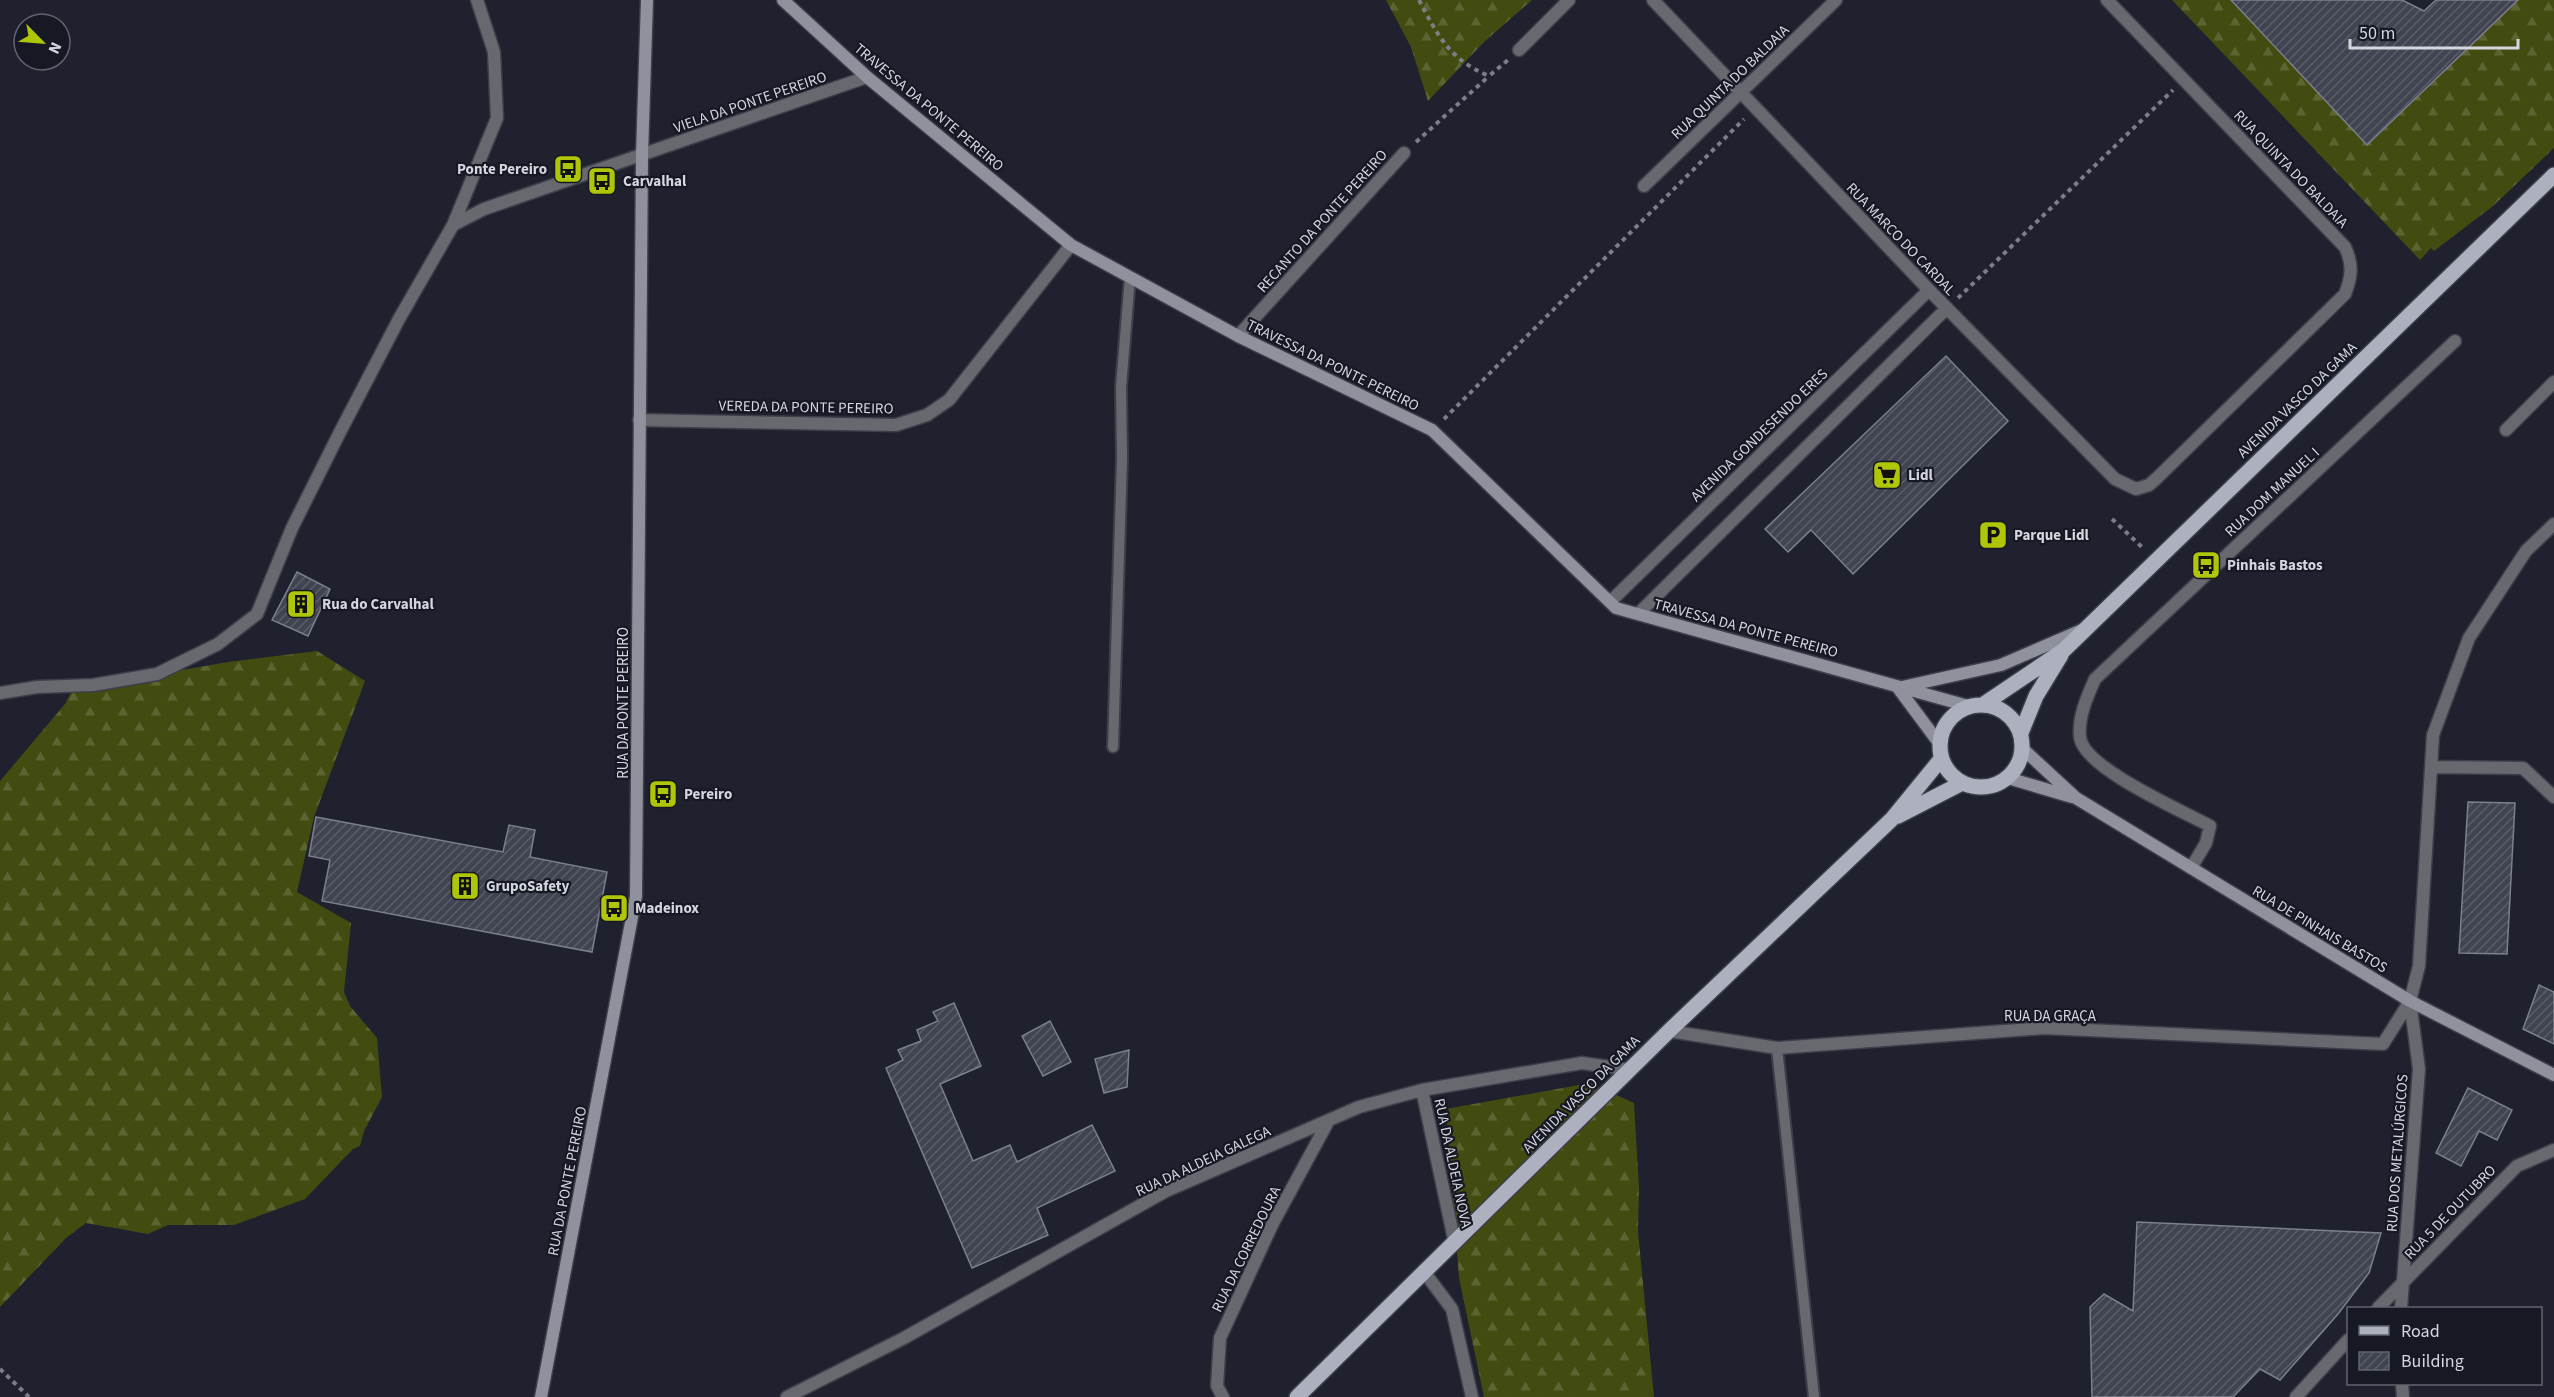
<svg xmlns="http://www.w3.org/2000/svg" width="2554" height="1397" font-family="'Source Sans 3',sans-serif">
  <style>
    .forest { fill: url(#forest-firs) }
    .building { fill: url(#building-hatch); stroke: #7c7f8e; stroke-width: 1.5 }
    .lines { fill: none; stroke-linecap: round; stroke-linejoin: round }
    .lane-casing { stroke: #3c3e4a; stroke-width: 14 }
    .street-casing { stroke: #3c3e4a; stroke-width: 15 }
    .secondary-casing { stroke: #3c3e4a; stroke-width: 15 }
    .primary-casing { stroke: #3c3e4a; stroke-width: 18 }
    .path { stroke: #7c7e88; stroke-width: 4; stroke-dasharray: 4.5 4.5; stroke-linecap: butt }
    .lane { stroke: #67696f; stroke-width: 10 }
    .street { stroke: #67696f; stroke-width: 12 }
    .secondary { stroke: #8f919c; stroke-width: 12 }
    .primary { stroke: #adb0be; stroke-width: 15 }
    .labels { text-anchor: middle; stroke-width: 4.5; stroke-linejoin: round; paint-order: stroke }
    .street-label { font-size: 15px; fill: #d4d6de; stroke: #161824 }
    .poi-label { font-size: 15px; font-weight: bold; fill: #d4d6de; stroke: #161824; text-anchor: start }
  </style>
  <defs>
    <pattern id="forest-firs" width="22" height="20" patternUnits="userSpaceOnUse" patternTransform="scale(1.5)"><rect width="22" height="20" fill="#424b10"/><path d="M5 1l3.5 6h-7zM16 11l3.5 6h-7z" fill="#5c6432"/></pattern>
    <pattern id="building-hatch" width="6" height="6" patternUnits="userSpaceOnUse" patternTransform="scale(1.5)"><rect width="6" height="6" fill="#404350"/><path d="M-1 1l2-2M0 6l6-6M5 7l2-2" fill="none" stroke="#5b5d69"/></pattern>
  </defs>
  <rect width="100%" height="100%" fill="#1f212e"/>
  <path class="forest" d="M1386,0H1532L1484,42L1428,101L1411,47Z
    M2172,0H2231L2367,144L2518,0H2554V148L2493,206L2434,251L2431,248L2420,260Z
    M317,651L365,681L314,817L297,892L351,923L344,992L350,1006L377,1038L382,1097L364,1131L360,1146L353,1149L305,1199L234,1225H168L148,1234L86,1223L66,1238L0,1307V781L65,704L73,689L228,662Z
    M1590,1083L1634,1103L1639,1188L1638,1232L1654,1397H1484L1459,1278L1446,1109Z"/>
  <path class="building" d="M2231,0H2402L2424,11L2436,0H2518L2367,145Z
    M1946,356L2008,421L1853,574L1811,530L1788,552L1765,529Z
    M297,572L330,589L308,636L272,620Z
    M2468,802L2515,803L2507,954L2459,953Z
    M316,817L503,852L509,825L535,830L530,857L607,872L592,952L322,901L330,860L309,856Z
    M2539,985L2554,992V1044L2523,1029Z
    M954,1003L981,1066L940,1084L973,1161L1010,1145L1017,1162L1092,1125L1115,1171L1037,1208L1048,1235L972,1268L886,1068L903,1060L898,1050L921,1041L917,1030L938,1021L933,1012Z
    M1050,1021L1071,1062L1043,1076L1022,1036Z
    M1129,1050L1127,1087L1104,1093L1095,1059Z
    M2468,1088L2512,1110L2497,1140L2479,1131L2461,1166L2436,1153Z
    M2137,1222L2381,1233L2369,1273L2338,1314L2280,1380L2260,1369L2233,1397H2092L2090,1307L2104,1294L2133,1311Z"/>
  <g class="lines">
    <g class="lane-casing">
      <path id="lane" d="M1113,747L1122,458L1121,387L1130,277
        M1777,1048L1814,1397"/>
    </g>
    <g class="street-casing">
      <path id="street" d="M1653,0L1929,290L2115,479L2136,489L2149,485L2157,478L2345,294C2352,276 2353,264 2345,247L2107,0
        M1519,50L1569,0
        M1644,186L1836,0
        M453,225L484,209L867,77
        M1238,336L1404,153
        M639,420L896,425L927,415L949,400L1071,245
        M2506,430L2554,382
        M1610,602L1929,290
        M1638,614L1947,308
        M0,693L37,687L93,685L157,674L218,644L257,614L292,528L340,432L399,319L453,225L497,118L494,52L477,0
        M2431,767L2523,768L2554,797
        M2191,868L2206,843L2210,826C2183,811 2083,768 2080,737C2078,717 2087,697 2095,679L2455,341
        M1669,1031L1777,1048L2045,1028L2383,1044L2410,1001L2419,966L2433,735L2469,638L2526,551L2554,524
        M1422,1090L1455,1244
        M1425,1273L1452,1309L1472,1397
        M2378,1308L2517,1166L2554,1150
        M2401,1308L2419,1069L2410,1001
        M2402,1384L2403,1397
        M787,1397L904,1338L1166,1191L1359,1107L1422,1090L1582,1063L1631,1070
        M1223,1397L1217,1386L1220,1338L1272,1225L1329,1120
        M2296,1397L2348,1340"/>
    </g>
    <g class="secondary-casing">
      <path id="secondary" d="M783,0L867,77L1071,245L1238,336L1432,430L1616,608L1968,706
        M1902,687L2001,665L2082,630
        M1898,688L1939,743
        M2023,749L2076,798L2410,1001L2554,1075
        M2008,778L2072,797
        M541,1397L636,896L642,155L647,0"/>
    </g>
    <g class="primary-casing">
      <path id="primary" d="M1984,704L2064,650L2554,175
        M1940 746a41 41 0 1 1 82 0a41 41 0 1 1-82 0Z
        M2021,733L2036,696L2061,655
        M1898,816L1962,783
        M1297,1397L1669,1031L1892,819L1941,759"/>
    </g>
    <path class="path" d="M1419,0C1438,36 1449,59 1489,76L1508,60
      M1416,142L1489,76
      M1958,298L2173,90
      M1444,419L1744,119
      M2112,519L2144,549
      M0,1369L29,1397"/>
    <use href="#lane" class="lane"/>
    <use href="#street" class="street"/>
    <use href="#secondary" class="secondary"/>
    <use href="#primary" class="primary"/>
  </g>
  <defs>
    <g id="bus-square" transform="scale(1.5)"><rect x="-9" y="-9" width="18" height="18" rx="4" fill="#afc507" stroke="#161824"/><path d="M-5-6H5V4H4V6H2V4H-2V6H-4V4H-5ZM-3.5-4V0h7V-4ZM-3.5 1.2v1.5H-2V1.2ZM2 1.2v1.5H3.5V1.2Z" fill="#111"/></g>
    <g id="supermarket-square" transform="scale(1.5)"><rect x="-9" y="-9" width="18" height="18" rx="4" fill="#afc507" stroke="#161824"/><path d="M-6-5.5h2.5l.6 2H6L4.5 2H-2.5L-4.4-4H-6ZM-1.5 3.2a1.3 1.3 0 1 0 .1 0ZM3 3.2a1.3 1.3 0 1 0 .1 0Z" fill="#111"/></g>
    <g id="parking-square" transform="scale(1.5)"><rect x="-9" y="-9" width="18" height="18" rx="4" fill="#afc507" stroke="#161824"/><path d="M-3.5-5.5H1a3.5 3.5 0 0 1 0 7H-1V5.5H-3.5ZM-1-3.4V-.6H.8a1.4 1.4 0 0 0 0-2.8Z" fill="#111"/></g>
    <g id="building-square" transform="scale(1.5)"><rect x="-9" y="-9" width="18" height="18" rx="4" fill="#afc507" stroke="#161824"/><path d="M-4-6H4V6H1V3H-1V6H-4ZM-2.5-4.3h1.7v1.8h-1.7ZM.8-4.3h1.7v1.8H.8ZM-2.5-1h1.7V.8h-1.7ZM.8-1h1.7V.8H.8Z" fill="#111"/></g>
  </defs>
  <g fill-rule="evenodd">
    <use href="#bus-square" x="568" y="169"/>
    <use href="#bus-square" x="602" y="181"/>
    <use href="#supermarket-square" x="1887" y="475"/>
    <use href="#parking-square" x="1993" y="535"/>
    <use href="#bus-square" x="2206" y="565"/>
    <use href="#building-square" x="301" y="604"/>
    <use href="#bus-square" x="663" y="794"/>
    <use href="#building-square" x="465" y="886"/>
    <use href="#bus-square" x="614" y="908"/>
  </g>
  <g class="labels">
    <g class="street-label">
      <text transform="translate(1730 82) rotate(-44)" y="5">RUA QUINTA DO BALDAIA</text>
      <text transform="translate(750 102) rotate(-19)" y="5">VIELA DA PONTE PEREIRO</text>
      <text transform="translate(929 107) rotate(40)" y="5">TRAVESSA DA PONTE PEREIRO</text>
      <text transform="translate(2291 169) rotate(46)" y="5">RUA QUINTA DO BALDAIA</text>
      <text transform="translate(1322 221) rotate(-48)" y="5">RECANTO DA PONTE PEREIRO</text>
      <text transform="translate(1901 239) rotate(46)" y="5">RUA MARCO DO CARDAL</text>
      <text transform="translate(1333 365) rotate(26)" y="5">TRAVESSA DA PONTE PEREIRO</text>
      <text transform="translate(2297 400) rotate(-44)" y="5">AVENIDA VASCO DA GAMA</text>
      <text transform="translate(806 407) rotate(1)" y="5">VEREDA DA PONTE PEREIRO</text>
      <text transform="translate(1759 435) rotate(-44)" y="5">AVENIDA GONDESENDO ERES</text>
      <text transform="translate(2272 492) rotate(-43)" y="5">RUA DOM MANUEL I</text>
      <text transform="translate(1746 628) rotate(15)" y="5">TRAVESSA DA PONTE PEREIRO</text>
      <text transform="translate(623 703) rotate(-90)" y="5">RUA DA PONTE PEREIRO</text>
      <text transform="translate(2320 929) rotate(31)" y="5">RUA DE PINHAIS BASTOS</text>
      <text x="2050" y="1021">RUA DA GRAÇA</text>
      <text transform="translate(1581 1094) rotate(-45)" y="5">AVENIDA VASCO DA GAMA</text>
      <text transform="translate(2397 1153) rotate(-86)" y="5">RUA DOS METALÚRGICOS</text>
      <text transform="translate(1203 1161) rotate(-25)" y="5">RUA DA ALDEIA GALEGA</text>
      <text transform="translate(1453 1163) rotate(78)" y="5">RUA DA ALDEIA NOVA</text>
      <text transform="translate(567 1181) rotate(-79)" y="5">RUA DA PONTE PEREIRO</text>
      <text transform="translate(2450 1212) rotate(-46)" y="5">RUA 5 DE OUTUBRO</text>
      <text transform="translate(1246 1249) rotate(-64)" y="5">RUA DA CORREDOURA</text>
    </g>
    <g class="poi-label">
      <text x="547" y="174" text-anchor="end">Ponte Pereiro</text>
      <text x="623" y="186">Carvalhal</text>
      <text x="1908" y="480">Lidl</text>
      <text x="2014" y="540">Parque Lidl</text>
      <text x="2227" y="570">Pinhais Bastos</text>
      <text x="322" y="609">Rua do Carvalhal</text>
      <text x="684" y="799">Pereiro</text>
      <text x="486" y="891">GrupoSafety</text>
      <text x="635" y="913">Madeinox</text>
    </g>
  </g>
  <rect x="2347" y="1307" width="195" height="78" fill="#161824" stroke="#62646e" stroke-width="1.5"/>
  <rect x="2359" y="1326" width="30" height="9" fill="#adb0be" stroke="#62646e" stroke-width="1.5"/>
  <text x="2401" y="1337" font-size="18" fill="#d4d6de">Road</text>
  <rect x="2359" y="1352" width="30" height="18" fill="url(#building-hatch)" stroke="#62646e" stroke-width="1.5"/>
  <text x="2401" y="1367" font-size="18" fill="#d4d6de">Building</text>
  <g transform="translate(42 42) rotate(115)"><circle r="28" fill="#161824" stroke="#62646e" stroke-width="1.5"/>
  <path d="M0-4.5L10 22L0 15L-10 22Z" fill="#afc507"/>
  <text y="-9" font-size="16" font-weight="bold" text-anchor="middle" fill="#d4d6de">N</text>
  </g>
  <path d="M2350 39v9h168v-9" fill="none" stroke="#d4d6de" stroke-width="3"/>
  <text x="2359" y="39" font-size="18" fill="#d4d6de" stroke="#161824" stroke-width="4.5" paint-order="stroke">50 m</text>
</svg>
